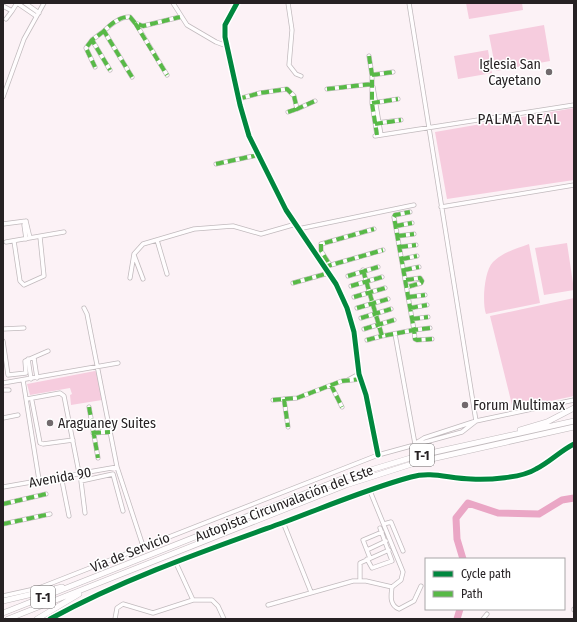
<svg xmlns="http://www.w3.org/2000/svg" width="577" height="622" font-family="'Fira Sans Condensed',sans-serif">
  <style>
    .green { fill: #f6ccde }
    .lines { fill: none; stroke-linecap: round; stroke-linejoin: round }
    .river { stroke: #eaa6c5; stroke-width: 7 }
    .minor-casing { stroke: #c1babd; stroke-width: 5 }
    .highway-casing { stroke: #c1babd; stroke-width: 6 }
    .minor { stroke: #fffdfe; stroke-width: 3.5 }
    .highway { stroke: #fffdfe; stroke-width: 5 }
    .quiet { stroke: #58b947; stroke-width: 4; stroke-dasharray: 8 4; stroke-linecap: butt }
    .cycleway-casing { stroke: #fff; stroke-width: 8 }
    .cycleway { stroke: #00873e; stroke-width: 5 }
    .poi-dot { fill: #716a6d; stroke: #fff; stroke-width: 1.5 }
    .labels { text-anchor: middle; stroke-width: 3; stroke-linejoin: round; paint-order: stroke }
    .shield { fill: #fff; stroke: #676465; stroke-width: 1 }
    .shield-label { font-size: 13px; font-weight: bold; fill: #262123 }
    .poi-label { font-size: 14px; fill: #262123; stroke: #fff; text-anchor: start }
    .street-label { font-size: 14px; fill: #262123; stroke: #fff }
    .neighbourhood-label { font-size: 15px; letter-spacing: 1px; fill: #262123; stroke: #fff }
  </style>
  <rect width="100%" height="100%" fill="#fcf2f6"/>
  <path class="green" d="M466,3H522L523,10L469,19Z
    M544,25L550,61L496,71L489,35Z
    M488,50L492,73L458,79L454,56Z
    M574,108V180L447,199L435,132Z
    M567,243L574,290L544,295L535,248Z
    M529,244L540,303L486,314C482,303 484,271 493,262C503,252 516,249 529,244Z
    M574,298V396L513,409L490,316Z
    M95,371L98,373L102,400L71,405L70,395L72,394L70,388L30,395L27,384Z"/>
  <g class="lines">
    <path class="river" d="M463,559L457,539L456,518L468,503L498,513L539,514L562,500L574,498
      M457,619L460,609"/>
    <g class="minor-casing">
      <path id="minor" d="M17,3L36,16
        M25,3L39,13
        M173,3L187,25L216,42L227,46
        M237,3L225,25V37L240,105L249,136L286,210L336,284L347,308L354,332L359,374L366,395L378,455
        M288,3L292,30L289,65L296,74L301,76
        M409,3L476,421
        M3,6L12,11L17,3
        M6,19L12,11
        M136,24L167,75
        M104,31L92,40L110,70
        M92,40L86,48L95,67
        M369,56L372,75V103L377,135
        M372,75L393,72
        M132,77L104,31C111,24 120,16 130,17L135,23L143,26L180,17
        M373,87L381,135
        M327,89L372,84
        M3,97L24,39L44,3
        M238,99L260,93L287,89L294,96L297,109L315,101
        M373,103L398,99
        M288,112L297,109
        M376,123L401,120
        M375,136L574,105
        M216,164L258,155
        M441,207L574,185
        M26,221L30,238
        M3,224L26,221
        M396,226L412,223
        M298,229L414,205
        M398,236L414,234
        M26,239L24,225L26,221
        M157,240L167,274
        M14,241L20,281L24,285L44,276L40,237
        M6,242L64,232
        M400,247L416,245
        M134,255L143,279
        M402,259L417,256
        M330,265L321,251V244L374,229
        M324,267L383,250
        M363,270L382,336L414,330L394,217L395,215L410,212
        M404,270L419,267
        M348,276L378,267
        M130,278L134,254L143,244L194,229L233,226L261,234L296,224
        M406,280L420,278L422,281L421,283L407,287
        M293,283L329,273
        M351,286L382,277
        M354,297L385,288
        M409,297L425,295
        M84,308L87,314L117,467L143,546
        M357,308L388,299
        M410,308L427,305
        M361,318L391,309
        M412,319L428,317
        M430,328L414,330L415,339L417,340L432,339
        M3,329L24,328
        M364,329L394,320
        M395,334L415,444
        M367,340L382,336
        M3,341L8,375L26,373L25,361L48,351
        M34,358L37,378
        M28,359L31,379
        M23,380L39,480
        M348,380L359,374
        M3,383L118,363
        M331,385L342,407
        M3,390H9
        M27,399L60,393L64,396L79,473
        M284,399L288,427
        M273,400L297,398L342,381L361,379
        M32,401L40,443L43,444L73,440
        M89,407L98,458
        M3,418L18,415
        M100,432L109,428
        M93,433L110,432
        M416,443L424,438L476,421L574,400
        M61,476L69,516
        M3,487L117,467
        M3,504L46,494
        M85,513L81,481L113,474L123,511
        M283,522L311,592
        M3,524L50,514
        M384,524L391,522L403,551
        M367,550L386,541
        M370,558L363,540L382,532
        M367,559L372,568L392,561L380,528
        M176,563L193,600H212L218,606L224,619
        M360,581V563L389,550
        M392,587C391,595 389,605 399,609L414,601L421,586
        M3,596L39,588L378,455L462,432L476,421
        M268,605L353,581H366L392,587L401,580L403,572L401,567L370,491
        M574,609V610
        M50,619C123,579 204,551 282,523C325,507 367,489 411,477C432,471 450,479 471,479C488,480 522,478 536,469C550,462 560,451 574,444
        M115,619L117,608L123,604L153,613L193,600
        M483,619L487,614"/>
    </g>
    <g class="highway-casing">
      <path id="highway" d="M520,430L547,422L574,408
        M3,601L62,587
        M3,613L344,478L417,456L574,421
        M8,619L346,485L418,462L574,427
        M37,619L79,594"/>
    </g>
    <use href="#minor" class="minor"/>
    <use href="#highway" class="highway"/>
    <path class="quiet" d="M135,23L167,75
      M104,31L92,40L110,70
      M92,40L86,48L95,67
      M369,56L372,75V103L377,135
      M372,75L393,72
      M132,77L104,31C111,24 120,16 130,17L135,23L143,26L180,17
      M327,89L372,84
      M238,99L260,93L287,89L294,96L297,109L315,101
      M372,103L398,99
      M288,112L297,109
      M375,124L401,120
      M216,164L258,155
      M396,226L412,223
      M398,236L414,234
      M400,247L416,245
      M402,259L417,256
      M328,262L321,251V244L374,229
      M324,267L383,250
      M363,270L382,336L414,330L394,217L395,215L410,212
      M404,270L419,267
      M348,276L378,267
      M406,280L420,278L422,281L421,283L407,287
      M293,283L329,273
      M351,286L382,277
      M354,297L385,288
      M409,297L425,295
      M357,308L388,299
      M410,308L427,305
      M361,318L391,309
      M412,319L428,317
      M430,328L414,330L415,339L417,340L432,339
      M364,329L394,320
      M367,340L382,336
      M331,385L342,407
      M284,399L288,427
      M273,400L297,398L342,381L361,379
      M89,407L98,458
      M93,433L110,432
      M3,504L46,494
      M3,524L50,514"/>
    <g class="cycleway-casing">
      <path id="cycleway" d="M237,3L225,25V37L240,105L249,136L286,210L336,284L347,308L354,332L359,374L366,395L378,455
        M50,619C123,579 204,551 282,523C325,507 367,489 411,477C432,471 450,479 471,479C488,480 522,478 536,469C550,462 560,451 574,444"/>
    </g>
    <use href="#cycleway" class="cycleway"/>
  </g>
  <g class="poi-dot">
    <circle cx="549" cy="72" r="4"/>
    <circle cx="465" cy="405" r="4"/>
    <circle cx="50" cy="423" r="4"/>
  </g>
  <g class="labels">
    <g class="shield">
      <rect x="410" y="444" width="24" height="22" rx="3"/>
      <rect x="31" y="586" width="24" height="22" rx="3"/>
    </g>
    <g class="shield-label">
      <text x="422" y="460">T-1</text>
      <text x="43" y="602">T-1</text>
    </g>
    <g class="poi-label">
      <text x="541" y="69" text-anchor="end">Iglesia San<tspan x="541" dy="16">Cayetano</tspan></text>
      <text x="473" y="410">Forum Multimax</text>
      <text x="58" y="428">Araguaney Suites</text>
    </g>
    <g class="street-label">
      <text transform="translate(60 477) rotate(-10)" y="5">Avenida 90</text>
      <text transform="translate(284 503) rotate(-21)" y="5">Autopista Circunvalación del Este</text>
      <text transform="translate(130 552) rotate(-22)" y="5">Vía de Servicio</text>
    </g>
    <g class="neighbourhood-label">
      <text x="519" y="124">PALMA REAL</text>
    </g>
  </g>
  <rect width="577" height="622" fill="none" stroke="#262123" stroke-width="8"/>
  <rect x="425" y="558" width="140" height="52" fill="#ffffff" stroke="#a8a6a7"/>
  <rect x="433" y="571" width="20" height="6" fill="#00873e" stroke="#a8a6a7"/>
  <text x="461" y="578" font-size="12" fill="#262123">Cycle path</text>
  <rect x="433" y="591" width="20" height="6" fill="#58b947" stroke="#a8a6a7"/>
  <text x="461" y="598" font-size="12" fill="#262123">Path</text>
</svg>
